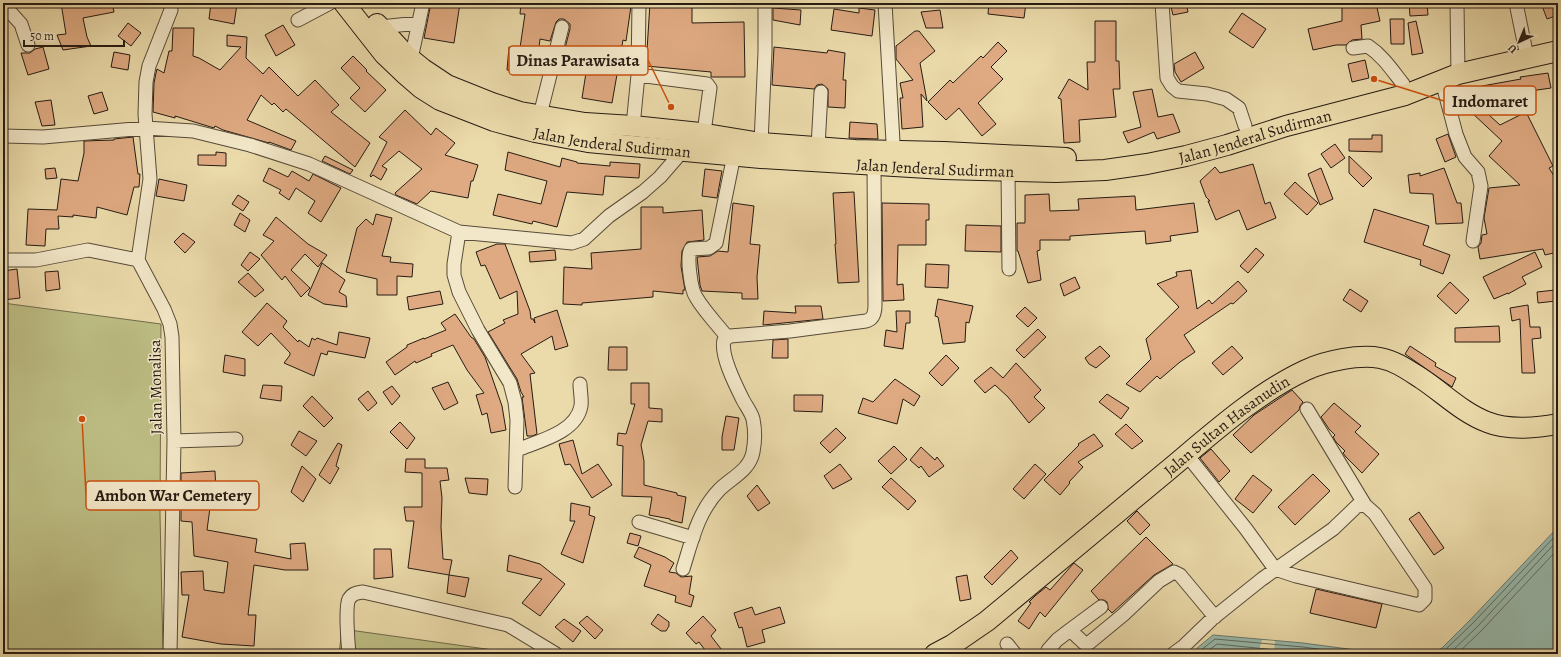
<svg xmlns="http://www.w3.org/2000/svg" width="1561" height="657" font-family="Alegreya,serif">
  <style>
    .green { fill: #bdbe84; stroke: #726c4c }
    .water { fill: #98baad; stroke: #6a7a6f }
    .pier { fill: #ebdaaa }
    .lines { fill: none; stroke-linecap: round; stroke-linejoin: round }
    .shore { stroke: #5f6a60; stroke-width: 1 }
    .building { fill: #dfaa82; stroke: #261b13 }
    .minor-casing { stroke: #574b39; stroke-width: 15 }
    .highway-casing { stroke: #261b13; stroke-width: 22 }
    .minor { stroke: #f2e7c8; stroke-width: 13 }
    .highway { stroke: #ebdaaa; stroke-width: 20 }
    .labels { text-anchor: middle; stroke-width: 3; stroke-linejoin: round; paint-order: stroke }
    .street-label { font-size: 16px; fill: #261b13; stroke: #f2e7c8 }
    .leader { fill: none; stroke: #cb500d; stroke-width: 1.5 }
    .callout-dot { fill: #cb500d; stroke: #f2e7c8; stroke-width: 1.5 }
    .callout { fill: #f2e7c8; stroke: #cb500d; stroke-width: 1.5 }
    .callout-label { font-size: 17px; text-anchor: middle; font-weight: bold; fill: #261b13 }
  </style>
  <rect width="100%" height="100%" fill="#ebdaaa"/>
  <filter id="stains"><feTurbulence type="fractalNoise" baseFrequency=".005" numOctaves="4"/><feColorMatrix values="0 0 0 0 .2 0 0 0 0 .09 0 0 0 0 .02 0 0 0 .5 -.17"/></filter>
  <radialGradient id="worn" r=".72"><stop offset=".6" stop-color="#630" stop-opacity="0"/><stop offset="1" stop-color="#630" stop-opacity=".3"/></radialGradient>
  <path class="green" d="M3,303L161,324L160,515L163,654H3Z
    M342,629L522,654H339Z"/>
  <path class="water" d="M1558,527V654H1429L1442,648L1471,619Z
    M1213,635L1303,643L1386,654H1190Z"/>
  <path class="pier" d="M1262,640L1275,641L1274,652L1286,654H1253L1259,650Z"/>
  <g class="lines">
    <path class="shore" d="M1196,654L1215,639L1303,647L1355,654
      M1204,654L1217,644L1316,654
      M1214,654L1219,650L1254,654
      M1439,654L1444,651L1474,622L1558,533
      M1449,654L1478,626L1558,540
      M1457,654L1482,630L1558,549"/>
  </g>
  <path class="building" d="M61,3H112L114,12L83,18L87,37L91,46L63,50L57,35L66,34Z
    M211,3L237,4L234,24L209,19Z
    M431,3H460L454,43L424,38Z
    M521,3H611L631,6L626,41L623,40L612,103L582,98L589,54L564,52L570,29V24L564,19H559L556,22L550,41L540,39L536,73L507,70L509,47L520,48L525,14H520Z
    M650,3H692V23L744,22L745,77H711V72L646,66Z
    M989,3H1026L1024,18L988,14Z
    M1170,3H1186L1188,12L1173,15Z
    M1342,3H1359V6L1376,3L1380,21L1361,25L1362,39L1352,40L1346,45H1336L1313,50L1308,29L1342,21Z
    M1409,3H1427L1428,15L1410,16Z
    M1541,3H1558V15L1547,19Z
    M773,8L801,10L800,25L773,20Z
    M859,8L875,10L872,36L831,30L834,9L859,13Z
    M940,10L943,28H926L921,12Z
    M1242,13L1266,29L1253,48L1229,32Z
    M1390,19H1404V44H1391Z
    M1095,21H1116V61H1119L1120,89H1113L1116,117L1079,120L1080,142L1064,143L1061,99L1058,98L1069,79L1088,90L1087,62H1095Z
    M1416,21L1423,53L1412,55L1408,23Z
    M128,23L141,33L131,46L118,36Z
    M283,25L295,45L276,56L265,35Z
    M173,28H194L193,56L199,58L220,70L241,47L227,46V35L247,37L246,58L263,74L269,67L298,96L315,80L339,105L331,112L370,143L355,167L286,109L283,112L274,103L272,105L261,95L247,120L296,141L291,150L269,142V143L223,130L215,126L214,128L175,116V118L153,112L154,83L156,73L157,69L164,73L169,51H172Z
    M915,31H919L935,51L920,63L927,101L921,94L923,127L902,129L900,98H903L900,83L913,80L896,59V46Z
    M998,42L1007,51L991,67L1003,79L978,103L996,124L982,136L959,108L946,120L928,102L950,80L953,83L981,56L983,58Z
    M43,47L49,69L28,75L21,53H30L35,49Z
    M774,47L827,53L828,50L845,53L843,80H846L845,108L828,107V89L822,84L817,85L814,89L772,85Z
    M114,52L130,55L128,70L111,67Z
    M1195,52L1204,68L1181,82L1175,72L1174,64Z
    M353,56L367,70L366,71L386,90L365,112L350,98L360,88L341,68Z
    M1365,60L1369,78L1352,82L1348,64Z
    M1548,73L1551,88L1516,93L1518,97L1485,102L1482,86L1521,79L1520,77Z
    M1464,88L1481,103L1477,104L1500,125L1526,112L1553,166L1549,168L1558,182V252L1545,255L1543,249L1480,259L1478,247L1481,243L1482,235L1487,234L1484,218L1489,188L1520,185L1489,156L1502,141L1455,97Z
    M1152,89L1158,117L1173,114L1180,132L1157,139L1154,132L1128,143L1123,132L1141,127L1133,92Z
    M102,92L108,110L94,114L88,96Z
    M51,100L55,125L42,126L35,102Z
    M405,110L431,135L436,128L455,143L445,155L478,165L473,181H471L468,198L431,191L417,204L396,195L395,193L422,169L399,151L382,166L387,169L381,180L373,175L371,177L370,176L387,142L379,137Z
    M850,122L877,124L878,139L849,138Z
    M1448,134L1456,157L1445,162L1436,139Z
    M1372,135H1382V152L1349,151V139H1372Z
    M133,137L138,174H140L139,187H134L127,215L97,207L96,218L73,215V217L58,216L59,229H46L45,246L26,245L28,209L57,210L61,179L78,181L84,153V141L114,140V139Z
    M1335,144L1345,158L1331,168L1321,154Z
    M216,152L226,153V166L198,165V155H216Z
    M508,152L560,167L562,158L577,162V163L610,166V162L640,164L639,178L605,176L603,195L567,192L557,227L533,221L532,224L493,215L498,194L541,204L547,181L505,170Z
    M325,156L353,170L350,174L322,161Z
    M1349,156L1372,178L1363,187L1349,173Z
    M1253,164L1265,204L1270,202L1276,218L1247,230L1239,210L1216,220L1208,201H1210L1206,197L1200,181L1215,167L1220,173Z
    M55,168L57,178L46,179L45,169Z
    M269,168L288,177L292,171L309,181L313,174L341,188L321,222L308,213L315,201L296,188L289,200L279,193L281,190L263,181Z
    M1321,168L1333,199L1320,205L1308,174Z
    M1444,168L1457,203H1461L1463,223L1436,224L1433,194L1410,193L1408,175L1420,173V176Z
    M705,169L722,171L717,198L702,196Z
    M159,179L187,185L184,201L156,196Z
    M1295,182L1318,203L1307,215L1284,194Z
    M854,192L859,282L838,283L835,244H836L833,193Z
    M1049,194L1050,211L1079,210L1078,199L1135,196L1136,210L1194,203L1198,232L1170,236L1171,241L1146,244L1145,231L1070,236V240H1040V250L1037,251L1041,280L1028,283L1018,251H1017V223H1025V195Z
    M238,195L249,202L243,211L232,204Z
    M733,203L754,206L750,244L760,245L757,277L758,299H742V293L702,291L700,285L697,257L710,256L718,251L728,252Z
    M882,203L929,204V220H926V245H898L897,285L903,284L904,300L883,301Z
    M641,207H663V213L702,210L704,240L687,242L682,251L681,266L685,290H683V294L653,291V297L582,303V305L563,304L564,267L592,269L591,253L641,249Z
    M1374,209L1429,226L1423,245L1450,255L1443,274L1420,265L1421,260L1364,242Z
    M240,213L250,220L245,232L234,225Z
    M376,214L392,218L382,256L391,257L390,262L413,264L412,277L397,276V295H377V279L346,272L357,228L366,219L373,225Z
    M276,217L308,244L327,255L318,267L305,254L291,270L310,288L301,297L285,276L282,280L261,255L274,241L263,235Z
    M966,225L1001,226V252L965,251Z
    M183,233L195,242L185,253L174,242Z
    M497,244H505L530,311L531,319H533L535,323L534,318L557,310L568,346L555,350L552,336L521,354L535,373L530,374L537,434L532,436H527L522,397H524L521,392L517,379L488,332L505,323L503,320L518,314L517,291L500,299L485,265L481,266L476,252Z
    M1256,248L1264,255L1248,273L1240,266Z
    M555,250L556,260L530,262L529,252Z
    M250,252L260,259L248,271L241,265Z
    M1535,252L1542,267L1522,277L1526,284L1508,294V293L1494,299L1483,277Z
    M322,263L345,280L339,292L346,296L347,307L324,304L308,295Z
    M926,264L949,265L948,288L925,287Z
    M17,269L20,298L3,300V271Z
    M1191,270L1197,309L1209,300L1212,304L1238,281L1247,291L1233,304L1231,303L1184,335L1195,352L1180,362L1160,379L1157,376L1140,392L1126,384L1151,359L1146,339L1179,307L1157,284L1177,276L1176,272Z
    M58,271L60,289L46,291L45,272Z
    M248,273L264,290L255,297L238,282Z
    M1075,277L1080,288L1064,296L1060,284Z
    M1450,282L1469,300L1456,314L1437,296Z
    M1350,289L1368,301L1361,312L1343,300Z
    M1555,290L1556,301L1538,303L1537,292Z
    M440,291L443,304L409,310L407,297Z
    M938,299L973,306L969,323L966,322L965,342L943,344L938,317L935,316Z
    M267,303L287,321L283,327L298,342L299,340L309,347L312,338L315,340L317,338L337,345L339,332L370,338L365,358L328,351L327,355L321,353L314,376L284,363L290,355V353L271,333L258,346L242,332Z
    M1528,305L1530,327H1540L1541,338L1532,339L1535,373H1522L1520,319L1512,321L1510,308Z
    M795,306H821L823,319L763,325L764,311L796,313Z
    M1025,307L1037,318L1028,327L1016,316Z
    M896,311H910V323H906L903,349L884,346L886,330L897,332Z
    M455,314L471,337L474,339L485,357L502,406L506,430L491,433L487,413L482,415L476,395L484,393L467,370L453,345L431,354L432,356L416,363L415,361L395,375L386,362L407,347V345L424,338V339L446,330L441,323Z
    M1499,326L1500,342H1455V328Z
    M1038,329L1046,337L1024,358L1016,350Z
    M788,339V358H772L773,340Z
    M1100,346L1110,356L1096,368L1089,364L1085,358Z
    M1232,346L1243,358L1223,375L1212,363Z
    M1410,346L1436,363L1435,366L1456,378L1452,387L1405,354Z
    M609,347H627V370H608Z
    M225,355L245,359V376L223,372Z
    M946,355L959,368L942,386L929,373Z
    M1016,363L1041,390L1034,397L1045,408L1029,423L1008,397L995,385L985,393L974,381L991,367L1003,378Z
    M895,379L920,396L914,406L903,399L897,424L858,413L863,398L873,402Z
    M448,382L458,403L444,410L432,388Z
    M631,383H649V408L662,409V422L648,421L641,445L644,461V485L677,493V495L686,497L682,523L670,520V519L649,515L652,497L622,496L623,446L617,445L618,433L626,434L635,404H631Z
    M263,385L282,386L281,401L260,398Z
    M392,386L400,396L392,405L383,392Z
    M1292,390L1303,402L1300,406L1299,410L1251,453L1233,435L1254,415Z
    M368,391L377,403L368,411L358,399Z
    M1107,394L1129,408L1121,419L1099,402Z
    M794,395H823L822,412L794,411Z
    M312,396L333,418L324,427L303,406Z
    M1334,403L1361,426L1355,432L1379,454L1362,473L1346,457L1343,453L1345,451L1336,442L1333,437L1335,435L1329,429L1321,417Z
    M726,416L739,418L734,450H722V437Z
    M400,422L415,438L407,449L390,432Z
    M1126,424L1143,441L1132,449L1115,434Z
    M836,428L846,438L830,453L820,443Z
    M299,431L317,441L306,456L291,445Z
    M1094,434L1103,446L1078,462L1083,467L1069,482L1070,483L1060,495L1044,480L1079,445L1078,444Z
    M573,440L582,474L598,464L612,485L592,498L570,464L565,465L559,444Z
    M338,443L342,445L336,466L339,468L330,484L319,475Z
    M894,446L907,459L891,474L878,461Z
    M921,447L935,460L937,457L944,466L929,477L921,466L919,468L910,460Z
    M1211,449L1230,471L1219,482L1200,458Z
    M406,459H425V468H447L449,480L440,481L442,498L441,527L443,559L452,560L449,575L408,568L414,521H406L404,507H422V473L405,472Z
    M840,464L852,479L833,489L824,476Z
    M1035,464L1046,474L1024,499L1013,489Z
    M302,466L316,479L303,502L291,492Z
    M215,471L216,492L212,493L207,530L257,539L255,552L291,559L290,544L305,543L308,570H285L254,565L248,615H256L254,646L221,644L182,637L189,595H182L181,572L203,571L204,590L224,593L228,562L194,556L192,522L181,521V473Z
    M1313,474L1330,491L1295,525L1278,507Z
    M1253,475L1272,490L1253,513L1235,499Z
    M465,478L488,479L487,495L469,493Z
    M891,478L916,501L908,510L882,487Z
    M757,485L770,503L758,511L747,496Z
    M571,503L590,507L589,515L595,517L583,563L561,554L575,521H570Z
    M1137,511L1150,525L1140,535L1127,521Z
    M1419,512L1444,548L1434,555L1409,519Z
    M630,533L641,536L638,546L627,543Z
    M1146,537L1173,564L1154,575L1112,613L1108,609L1107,602L1104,600H1099L1091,591Z
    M639,547L665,557L674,563L669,572L676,573L681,577L692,576L689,594L694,596L691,607L675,602L676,596L644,586L651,565L634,557Z
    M374,549H391L393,577L374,579Z
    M1011,550L1018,558L992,585L984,577Z
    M509,555L540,564L565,584L540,616L522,603L542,579L507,571Z
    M1074,563L1083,570L1045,617L1040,612L1029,629L1018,621L1031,603L1029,602L1035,596L1046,587L1050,590Z
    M449,575L469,578L465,597L447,593Z
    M967,575L971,599L960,601L956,577Z
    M1316,589L1382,604L1376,628L1310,613Z
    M752,607L755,615L780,607L785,623L762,630L765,642L747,647L742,627L739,628L734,613Z
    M658,614L669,622V626L666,631H661L651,624Z
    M587,616L603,630L595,639L579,623Z
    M703,616L716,630L711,636L725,654H708L699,642L696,644L686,633Z
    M564,619L581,631L573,642L555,627Z"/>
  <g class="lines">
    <g class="minor-casing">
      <path id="minor" d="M885,3L894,159
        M1162,3L1167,78L1172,86L1178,91L1207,94L1226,99L1239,108L1245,126
        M1457,3L1458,74
        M1516,3L1525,47
        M3,4L21,24L28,45
        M298,20L330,3
        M380,27L419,23
        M1353,48L1368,46C1383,56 1392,70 1403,84
        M411,59L423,3
        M638,75L707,84L710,88L703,140
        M1442,81L1456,134L1465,157L1478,172L1481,186L1473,241
        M540,115L562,27
        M633,126L638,75L639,3
        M3,136L43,137L146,128L193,131L250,145L309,164L459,232L572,243L584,239L609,216L643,192L660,177L686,147
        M761,143L765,52V3
        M818,147L821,92
        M1008,171L1009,269
        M459,232L454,264V275L459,292L478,330L510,383L515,402L517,420L515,487
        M3,260H36L88,250L138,260
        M727,337C717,324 704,311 696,297C691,290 686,255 691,249L709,248L716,243L734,155
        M1307,409L1365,505
        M174,441L236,439
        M517,450C538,441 576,433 581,406C582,399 580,391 580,384
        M639,522L693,538
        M683,569C692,540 698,512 719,490C731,478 750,470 753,452C755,442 755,429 753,419C751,412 746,406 743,400C736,386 720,355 724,340L730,336L790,331L866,321C874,319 875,312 875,305L874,166
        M1070,630L1101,607
        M1007,644L1015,654
        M1048,650L1057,640L1070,630L1084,643H1089L1123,615L1159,581L1174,572L1180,575L1215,617
        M170,654L174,441L172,337L170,324L164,309L138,260L150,179L145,114L146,82L149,66L171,10
        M349,654C348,644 345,606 349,599C353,593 357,593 363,592L508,625L556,654
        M1173,654L1184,646L1212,619L1262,579L1333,529L1357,506L1365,505L1375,514L1425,588V599L1419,605L1296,576L1275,569L1246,529L1187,455"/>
    </g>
    <g class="highway-casing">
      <g id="highway">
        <path id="s1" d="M344,3L384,54L406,75L421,88L440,100L494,121L535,132L588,142L761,158L944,169L1056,172L1105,170L1147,164L1186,156L1227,145L1286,126L1405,95L1458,74L1558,51"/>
        <path d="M377,24L407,56L423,69L447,85L492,103L520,112L585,123L633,126L700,133L761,143L855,150L944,152L1066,158"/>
        <path id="s2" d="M935,654L952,645L987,621C1047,571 1106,522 1166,472C1208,437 1256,393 1306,370C1325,361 1359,354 1380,358C1396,361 1408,370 1422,379C1443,393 1463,413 1487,422C1509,431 1536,428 1558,424"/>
      </g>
    </g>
    <use href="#minor" class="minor"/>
    <use href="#highway" class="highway"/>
  </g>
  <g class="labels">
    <g class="street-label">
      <text dy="6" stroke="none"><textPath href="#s1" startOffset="964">Jalan Jenderal Sudirman</textPath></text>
      <text dy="6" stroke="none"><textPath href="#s1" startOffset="316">Jalan Jenderal Sudirman</textPath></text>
      <text dy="6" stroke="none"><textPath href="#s1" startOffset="640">Jalan Jenderal Sudirman</textPath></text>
      <text transform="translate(155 387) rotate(-91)" y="6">Jalan Monalisa</text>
      <text dy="6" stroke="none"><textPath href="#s2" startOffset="371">Jalan Sultan Hasanudin</textPath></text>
    </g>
  </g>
  <path class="leader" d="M671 107L648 60M1374 79L1444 101M82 419L86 495"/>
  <g class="callout-dot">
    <circle cx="671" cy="107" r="4"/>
    <circle cx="1374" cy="79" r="4"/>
    <circle cx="82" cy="419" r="4"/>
  </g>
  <g class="callout">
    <rect x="509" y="46" width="139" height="29" rx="4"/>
    <rect x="1444" y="86" width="92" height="29" rx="4"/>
    <rect x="86" y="481" width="173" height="29" rx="4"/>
  </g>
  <g class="callout-label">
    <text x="578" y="66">Dinas Parawisata</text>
    <text x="1490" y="107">Indomaret</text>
    <text x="173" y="501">Ambon War Cemetery</text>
  </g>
  <rect width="1561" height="657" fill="none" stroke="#ebdaaa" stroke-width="16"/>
  <rect x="4" y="4" width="1553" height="649" fill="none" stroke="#261b13" stroke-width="2"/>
  <rect x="8" y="8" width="1545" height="641" fill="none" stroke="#261b13"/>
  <g transform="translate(1519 42) rotate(224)" stroke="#f2e7c8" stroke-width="3" paint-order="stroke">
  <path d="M0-3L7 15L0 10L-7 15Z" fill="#261b13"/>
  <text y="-6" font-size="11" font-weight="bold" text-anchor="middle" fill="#261b13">U</text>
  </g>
  <path d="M24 40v6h100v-6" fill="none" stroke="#261b13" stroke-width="2"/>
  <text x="30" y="40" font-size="12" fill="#261b13" stroke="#f2e7c8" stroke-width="3" paint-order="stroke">50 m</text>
  <rect width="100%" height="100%" filter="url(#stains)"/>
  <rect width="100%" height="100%" fill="url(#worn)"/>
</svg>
